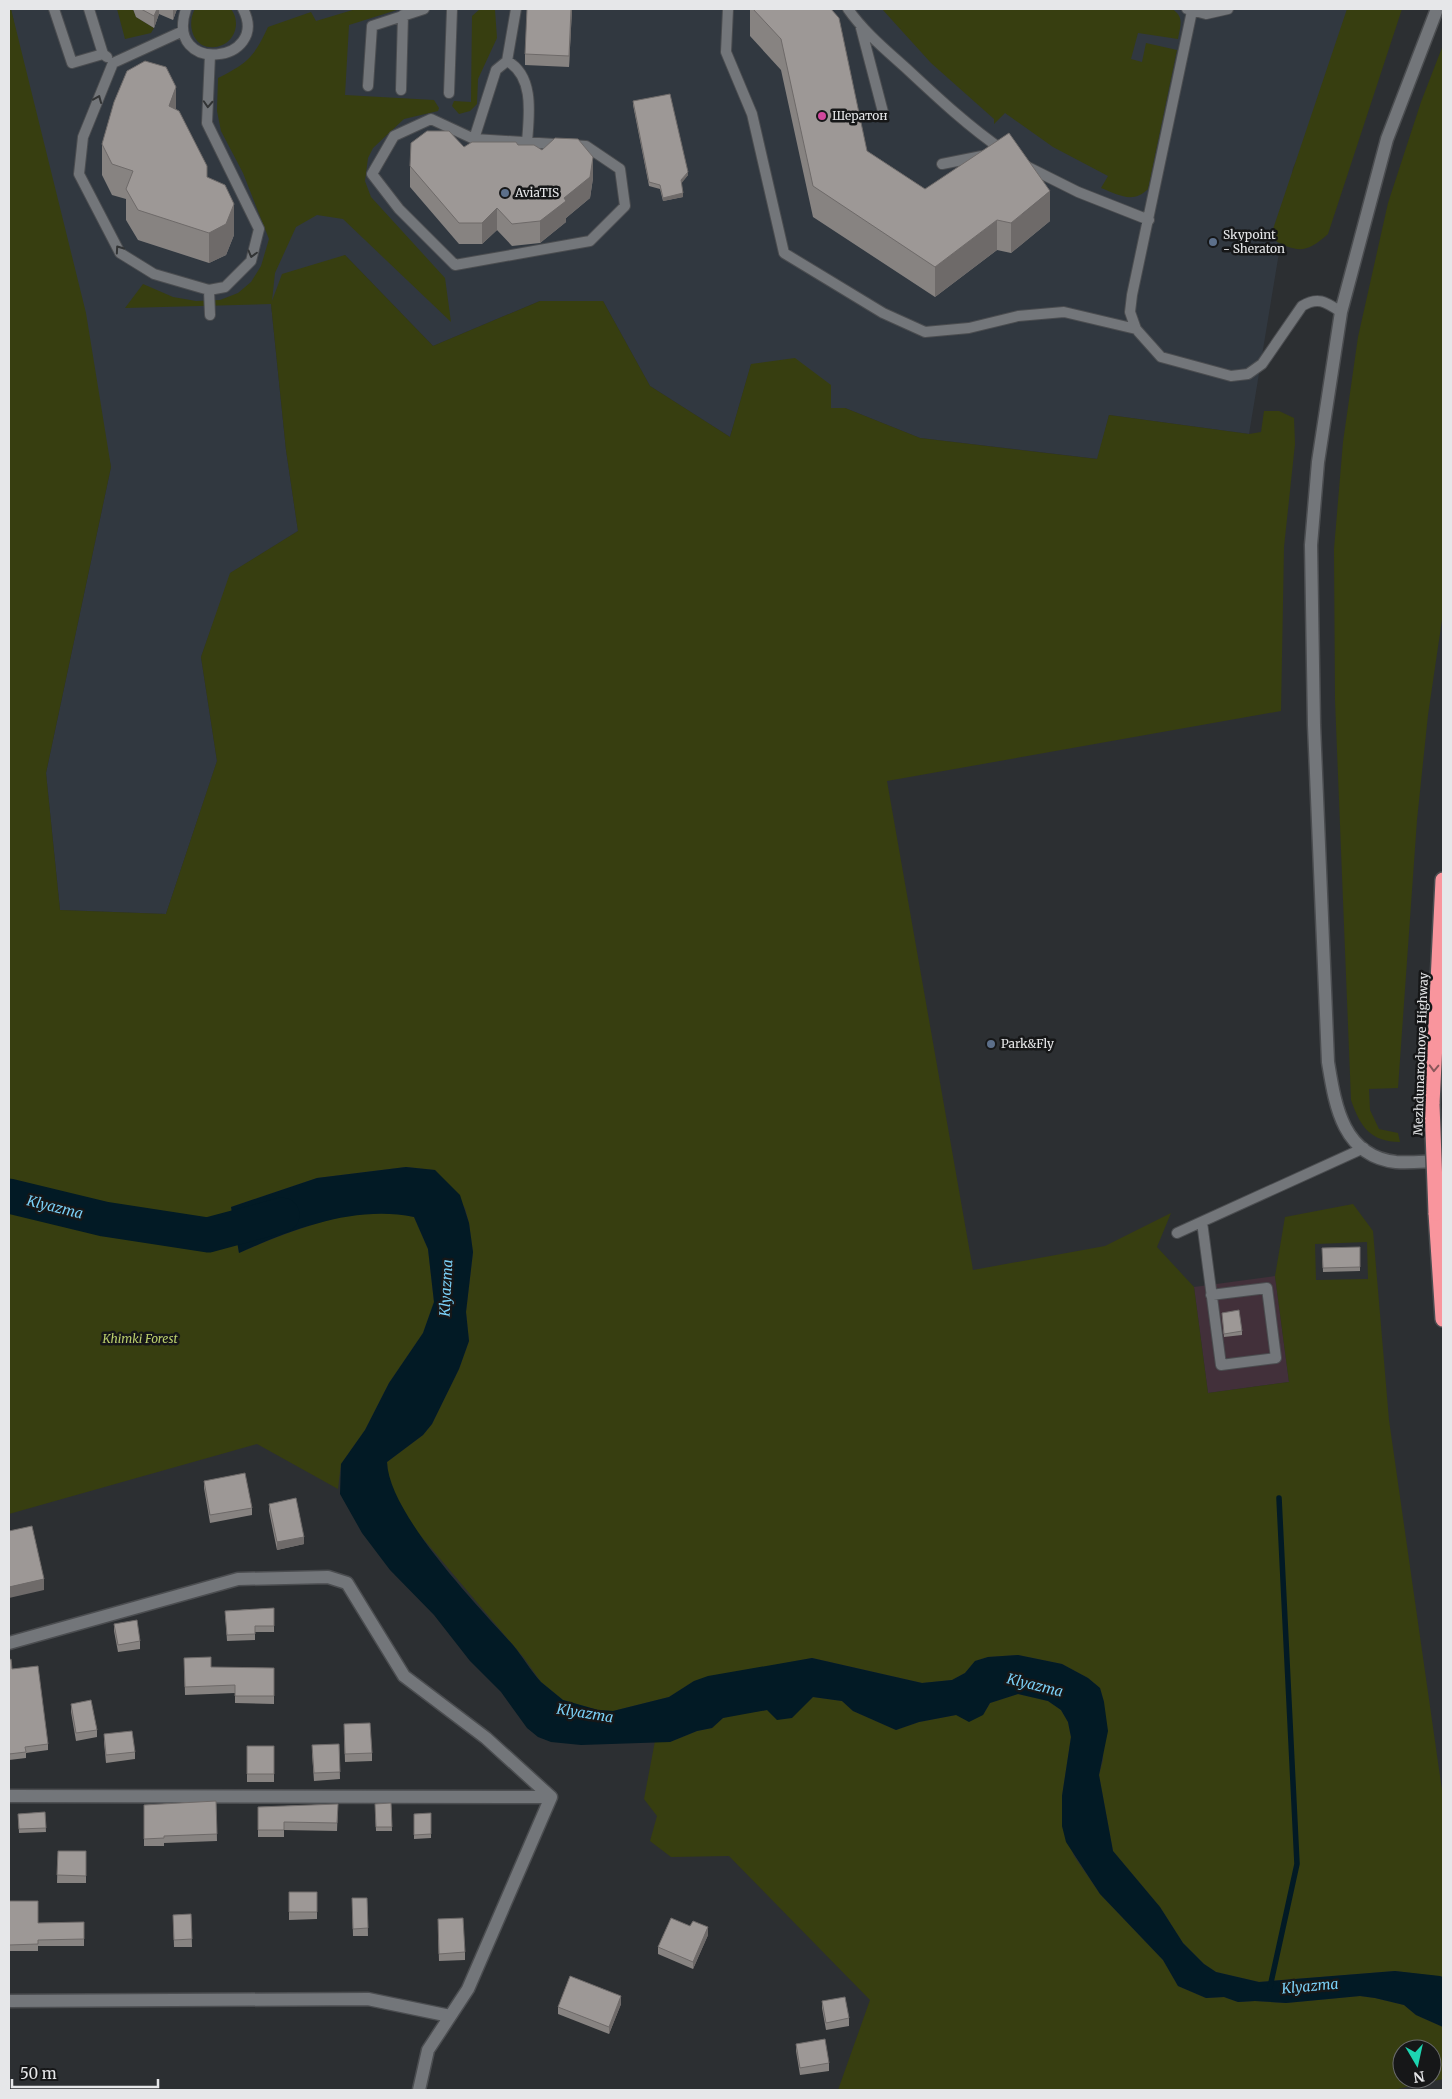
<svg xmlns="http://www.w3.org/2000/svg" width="1452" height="2099" font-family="Merriweather,serif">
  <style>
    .built { fill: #313840 }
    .industrial { fill: #42303a }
    .green { fill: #373e10; fill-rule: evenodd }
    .water { fill: #021a25 }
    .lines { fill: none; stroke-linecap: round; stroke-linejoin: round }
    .stream { stroke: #021a25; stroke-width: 5.5 }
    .river { stroke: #021a25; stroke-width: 35 }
    .lane-casing { stroke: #4b4d50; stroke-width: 12 }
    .street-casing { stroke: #4b4d50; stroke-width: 15 }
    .highway-casing { stroke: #4b4d50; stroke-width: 18 }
    .lane { stroke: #73767a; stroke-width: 10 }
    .street { stroke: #73767a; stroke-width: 12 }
    .highway { stroke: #f9959d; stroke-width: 15 }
    .highway-bridge-casing { stroke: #4b4d50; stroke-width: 18; stroke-linecap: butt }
    .highway-bridge { stroke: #f9959d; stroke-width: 15 }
    .wall { fill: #878381 }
    .shaded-wall { fill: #6e6a69 }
    .building { fill: #9d9896; stroke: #6e6a69 }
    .oneway { stroke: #323435 }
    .oneway2 { stroke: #88565a }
    .hotel-dot { fill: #d1479c; stroke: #161718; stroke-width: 2 }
    .service-dot { fill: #5c6f8a; stroke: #161718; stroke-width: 2 }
    .labels { text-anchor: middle; stroke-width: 5; stroke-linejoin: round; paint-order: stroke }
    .poi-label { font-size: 12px; fill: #e6e7e9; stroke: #161718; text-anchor: start }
    .street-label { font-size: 12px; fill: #e6e7e9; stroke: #161718 }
    .park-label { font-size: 12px; font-style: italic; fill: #bbce6d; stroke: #161718 }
    .water-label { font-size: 14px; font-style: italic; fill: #7bd1f8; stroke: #161718 }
  </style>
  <rect width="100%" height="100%" fill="#2c2f32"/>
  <path class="built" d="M11,9H1372L1293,168L1249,434L1109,415L1098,459L920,438L845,408H830L751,365L730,437L650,386L603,301H540L433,346L345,255L271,304L286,450L298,531L231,573L201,657L217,761L166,914L60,910L46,773L111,467Z"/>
  <path class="industrial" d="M1275,1276L1289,1382L1208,1393L1194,1287Z"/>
  <path class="green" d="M9,9H11L86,313L111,467L46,773L60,910L166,914L217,761L201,657L230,573L298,531L286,450L271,304L125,308L143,284L173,297L196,301L220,300L238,293L251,282L261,266L269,239L243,173L221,131L217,111L218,78C248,63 254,57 268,27L311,12L316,21L356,9H400L349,25L345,95L434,100L439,108L438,111L404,119L373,148L368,158L365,181L371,197L445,278L451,322L343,219L317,215L296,227L275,273L272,301L282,274L345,255L433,346L540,301H603L650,386L730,437L751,364L795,358L831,385V408H845L920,438L1097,459L1109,415L1249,434L1261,432L1264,411H1279L1294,418L1295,444L1284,547L1281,711L887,781L973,1270L1105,1246L1171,1213L1157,1247L1194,1287L1208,1393L1289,1382L1275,1276L1285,1217L1353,1204L1373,1231L1389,1420L1443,1797V1977L1395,1971L1259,1982L1216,1972L1204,1964L1183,1943L1160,1907L1113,1851L1099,1775L1103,1760L1104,1702L1100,1688L1088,1678L1062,1664L1018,1655L988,1657L975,1661L965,1673L952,1680L922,1683L812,1658L694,1681L669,1697L613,1711L598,1710L563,1700L541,1682L524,1658L415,1529L392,1490L388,1477L387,1462L423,1435L432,1424L459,1369L469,1341L466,1312L473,1253L469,1223L465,1208L435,1170L406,1167L317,1178L231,1207L239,1253C278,1236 345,1209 387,1212C396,1213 405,1215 414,1217L428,1249L434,1302L423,1333L389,1383L365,1430L341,1464L338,1489L257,1444L9,1514ZM1367,1242L1368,1279L1316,1280L1315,1244Z
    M117,9H133L136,17L154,28L151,33L125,39Z
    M195,9H231C242,23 234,45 215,47C193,50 186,24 195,9Z
    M480,9L495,10L497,38L478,79L477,104L470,111L459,114L452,106L454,101L471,102L472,16Z
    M882,9H1172C1185,17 1180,26 1178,39L1138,33L1131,59L1142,62L1146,43L1177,50L1148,189C1133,204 1119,195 1101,188L1108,176L1053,147L1005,113L994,124V119L931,63Z
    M1347,9H1402L1328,234C1305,255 1296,252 1270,238Z
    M1443,45V613L1428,715L1417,820L1398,1088L1369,1089L1370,1110L1379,1129L1398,1133L1400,1142C1370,1142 1360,1126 1351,1100L1335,700L1334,549L1343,442L1358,337L1388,203L1421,102Z
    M1018,1694L1048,1701L1061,1710L1068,1722L1071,1737L1062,1796V1826L1074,1856L1100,1894L1163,1960L1178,1986L1206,1998L1224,1997L1238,2002L1255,2001L1286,2003L1360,1996L1375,1998L1404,2005L1416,2015L1443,2027V2079L1393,2090H838L870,2000L729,1856L671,1857L650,1841L657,1816L644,1799L655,1741L670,1742L697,1731L712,1728L723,1718L737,1714L767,1710L791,1718L813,1697L842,1701L853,1711L896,1730L919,1722L956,1715H983L990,1703ZM1402,2049H1432V2079H1402Z"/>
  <path class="water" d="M406,1167L435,1170L460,1195L469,1223L473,1252L466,1312L469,1341L459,1369L432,1424L423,1435L387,1462C389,1514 477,1605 513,1645C523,1657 530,1670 541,1682L563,1700L598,1710L613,1711L669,1697L694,1681L708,1676L812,1658L922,1683L952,1680L965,1673L975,1661L988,1657L1018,1655L1062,1664L1088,1678L1100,1688L1104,1702L1108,1731L1099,1775L1113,1851L1160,1907L1183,1943L1204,1964L1216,1972L1259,1982L1395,1971L1440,1976L1443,1977V2027L1416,2015L1404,2005L1375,1998L1360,1996L1286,2003L1255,2001L1238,2002L1224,1997L1206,1998L1178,1986L1163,1960L1100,1894L1066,1842L1062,1826V1796L1071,1737L1068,1722L1061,1710L1048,1701L1018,1694L990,1703L983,1715L969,1722L956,1715L919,1722L896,1730L853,1711L842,1701L813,1697L792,1718L777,1720L767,1710L723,1718L712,1728L697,1731L670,1742L581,1745L551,1742L538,1737L527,1728L501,1692L470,1661L434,1615L390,1570L362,1533L340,1494L341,1464L365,1430L389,1383L423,1333L434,1302L428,1249L414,1217C355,1205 293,1229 239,1253L231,1207L317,1178Z"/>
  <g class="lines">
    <path class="stream" d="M1270,1987L1297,1864L1279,1498"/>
    <path class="river" d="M9,1196L104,1219L208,1235L282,1215"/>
    <g class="lane-casing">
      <path id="lane" d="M54,9L72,63L103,54
        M89,9L103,54L107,57
        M186,9C164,76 271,63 243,9
        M728,9L726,52L752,114L784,253L883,313L925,332L969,328L1018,316L1064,312L1136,329
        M848,9C864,32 886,50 907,69C938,98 969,127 1004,151
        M1187,9L1206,14L1228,9
        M1192,11L1132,295L1130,312L1136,329L1161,357L1231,376L1248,374L1262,364L1302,306C1318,296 1326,302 1341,312
        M861,28L883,112
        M183,31L113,63L83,137L79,174L120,253L154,274L209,290L225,287L251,261L259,229L207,123L210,55
        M507,61C535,76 529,116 527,142
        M368,86L372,26L424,9
        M401,90L403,15
        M449,93L452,9
        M431,119L474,139L586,146L620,169L625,206L590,241L455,265L399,209L372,174L394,136Z
        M474,139L496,70L507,61L516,9
        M942,164L982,156
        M1024,165L1078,192L1149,220
        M209,290L210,315
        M1202,1222L1221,1365L1276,1358L1267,1288L1211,1295
        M1177,1233L1364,1148"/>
    </g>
    <g class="street-casing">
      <path id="street" d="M1437,9L1387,139L1341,312L1318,462L1311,545L1314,725L1328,1062C1335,1104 1342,1156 1396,1162C1412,1163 1428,1161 1443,1161
        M9,1643L238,1579L328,1577L347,1583L404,1676L486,1738L551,1797
        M9,1796L551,1797
        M9,2001L368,1999L450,2016
        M419,2090L428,2050L468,1989L551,1797"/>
    </g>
    <g class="highway-casing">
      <path id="highway" d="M1432,1104L1443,880
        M1436,1213L1443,1319"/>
    </g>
    <use href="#lane" class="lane"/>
    <use href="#street" class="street"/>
    <use href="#highway" class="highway"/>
    <g class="highway-bridge-casing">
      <path id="highway-bridge" d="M1432,1104L1436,1213"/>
    </g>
    <use href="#highway-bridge" class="highway-bridge"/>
  </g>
  <path class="wall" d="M133,9H177L173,20L159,14L154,28L136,17Z
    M572,9L569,67L525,65V54Z
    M750,9H831L867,151L925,189L1050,221L1011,253L997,250L935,297L813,217L781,70L750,36Z
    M633,101L688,175L681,183L683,197L663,201L660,189L649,186L633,105Z
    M176,109L207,177L234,235L226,255L209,263L138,240L126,220V199L112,195L102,175V144Z
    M518,145L542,150L593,178L590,198L566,218V222L540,243L512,246L497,230L482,244H459L410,187V166L464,147Z
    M1360,1247V1271L1323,1272L1322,1248Z
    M1222,1313L1242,1331V1335L1224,1337Z
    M204,1481L252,1508V1515L210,1523L204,1488Z
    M269,1504L304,1544L277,1550L269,1511Z
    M274,1608V1632H255V1640L227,1641L225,1611Z
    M114,1624L140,1641V1649L118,1652L114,1631Z
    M184,1658L211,1667L274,1668V1704L235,1703V1693L185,1695Z
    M9,1660L12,1669L48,1744V1750L26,1753V1758L9,1760Z
    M71,1704L97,1730V1737L76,1741L71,1712Z
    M344,1732L372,1753V1761L345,1762Z
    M104,1734L135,1752V1759L106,1763L104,1742Z
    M339,1744L340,1779L314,1781L312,1753Z
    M247,1746H274V1782H247Z
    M216,1801L217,1841L164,1843V1846H144V1805Z
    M391,1803L392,1831H376L375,1804Z
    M338,1804L337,1831L284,1830V1837H258V1807Z
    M45,1812L46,1832L19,1833L18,1814Z
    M431,1813V1838L414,1839V1814Z
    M58,1851H86V1883H57Z
    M289,1892L317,1912V1919L289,1920Z
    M352,1898H367L368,1936H353Z
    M9,1901L38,1923L84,1922V1946H38V1951H9Z
    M191,1914L192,1947H174L173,1915Z
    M438,1926L465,1952V1960L439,1961Z
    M708,1935L693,1969L658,1954V1947Z
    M822,2001L849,2018V2026L826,2030L822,2008Z
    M621,2004L609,2034L558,2014V2007Z
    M796,2044L829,2063V2071L800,2075L796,2051Z"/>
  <path class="shaded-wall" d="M157,9H159V14L154,28V16Z
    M173,9H177L173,20Z
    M571,9H572L569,67V56Z
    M176,87V117L169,106Z
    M593,157V178L590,198L566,218V222L540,243V221L564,198Z
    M688,172V175L681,184V180Z
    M1050,191V221L1011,253V223Z
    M683,193V197L663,201V198Z
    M234,204V235L226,255L209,263V233Z
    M497,208V230L482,244V223Z
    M997,220V250L935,297V267Z
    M304,1537V1544L277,1550V1542Z
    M44,1579V1590L9,1598V1587Z
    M708,1927V1935L693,1969V1962Z
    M621,1996V2004L609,2034V2027Z"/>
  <path class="building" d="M141,9H157L154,16Z
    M527,9H571L569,56L525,54Z
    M753,9H831L839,18L867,151L925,189L1009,133L1050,191L1011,223L997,220L935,267L813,186L781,39Z
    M145,61L166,67L176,87L169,106L179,111L207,166V177L225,185L234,204L226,224L209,233L138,210L126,189L133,171L112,164L102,144L114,102L127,71Z
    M670,94L688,172L681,180L683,193L663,198L660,185L649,182L633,101Z
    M427,131H449L464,147L472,142H516L518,145H534L542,150L555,138L578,139L593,157L590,177L564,198L566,201L540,221L512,224L497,208L482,223H459L410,166L411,143Z
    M1360,1247V1267L1323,1268L1322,1248Z
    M1239,1310L1242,1331L1224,1334L1222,1313Z
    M245,1473L252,1508L210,1515L204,1481Z
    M296,1498L304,1537L277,1542L269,1504Z
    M32,1526L44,1579L9,1587V1531Z
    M274,1608V1626H255V1634L227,1635L225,1611Z
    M137,1620L140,1641L118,1645L114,1624Z
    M211,1657V1667L274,1668V1696H235V1685L185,1687L184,1658Z
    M11,1659L12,1669L38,1666L48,1744L25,1747L26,1752L9,1754V1660Z
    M91,1700L97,1730L76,1733L71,1704Z
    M370,1723L372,1753L345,1754L344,1724Z
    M132,1731L135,1752L106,1755L104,1734Z
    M339,1744L340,1772L314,1773L312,1745Z
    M247,1746H274V1774H247Z
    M216,1801L217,1834L164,1836V1838L144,1839V1805Z
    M391,1803L392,1827H376L375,1804Z
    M338,1804L337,1823L284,1822V1830H258V1807Z
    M45,1812L46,1828L19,1829L18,1814Z
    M431,1813V1834L414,1835V1814Z
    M58,1851H86V1876L57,1875Z
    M289,1892H317V1912H289Z
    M352,1898H367L368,1928L353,1929Z
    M9,1901H38V1923L84,1922V1939L38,1940V1944L9,1945Z
    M191,1914L192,1939L174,1940L173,1915Z
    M463,1918L465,1952L439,1954L438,1919Z
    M671,1918L690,1926L693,1921L708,1927L693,1962L658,1947Z
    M570,1976L621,1996L609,2027L558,2007Z
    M845,1997L849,2018L826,2023L822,2001Z
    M825,2039L829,2063L800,2068L796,2044Z"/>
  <defs><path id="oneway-chevron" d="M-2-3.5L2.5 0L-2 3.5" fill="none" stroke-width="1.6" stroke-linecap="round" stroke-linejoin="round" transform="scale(1.25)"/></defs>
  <g class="oneway">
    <use href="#oneway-chevron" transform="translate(98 99) rotate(-68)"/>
    <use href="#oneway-chevron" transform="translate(208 104) rotate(93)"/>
    <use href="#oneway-chevron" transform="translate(119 249) rotate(-125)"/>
    <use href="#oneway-chevron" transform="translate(252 254) rotate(105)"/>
  </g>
  <use class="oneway2" href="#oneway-chevron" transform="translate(1434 1068) rotate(92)"/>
  <circle class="hotel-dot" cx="822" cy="116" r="5"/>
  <g class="service-dot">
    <circle cx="505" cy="193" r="5"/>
    <circle cx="1213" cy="242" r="5"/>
    <circle cx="991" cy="1044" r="5"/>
  </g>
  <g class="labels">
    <g class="poi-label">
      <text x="832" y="120">Шератон</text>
      <text x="515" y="197">AviaTIS</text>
      <text x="1223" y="239">Skypoint<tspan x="1223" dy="14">- Sheraton</tspan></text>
      <text x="1001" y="1048">Park&amp;Fly</text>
    </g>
    <g class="street-label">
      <text transform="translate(1421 1054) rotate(-88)" y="4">Mezhdunarodnoye Highway</text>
    </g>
    <g class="park-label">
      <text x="140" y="1343">Khimki Forest</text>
    </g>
    <g class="water-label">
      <text transform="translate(55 1207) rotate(14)" y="5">Klyazma</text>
      <text transform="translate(446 1288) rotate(-87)" y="5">Klyazma</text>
      <text transform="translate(1035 1685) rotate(14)" y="5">Klyazma</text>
      <text transform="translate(585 1713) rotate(9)" y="5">Klyazma</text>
      <text transform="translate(1310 1986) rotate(-5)" y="5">Klyazma</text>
    </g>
  </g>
  <rect width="1452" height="2099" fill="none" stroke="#e6e7e9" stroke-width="20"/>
  <g transform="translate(1417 2064) rotate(171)"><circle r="24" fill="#161718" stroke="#696a6c"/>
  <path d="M0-4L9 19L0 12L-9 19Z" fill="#1dd5b1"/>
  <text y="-8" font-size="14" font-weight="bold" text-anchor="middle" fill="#e6e7e9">N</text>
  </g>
  <path d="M12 2079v8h146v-8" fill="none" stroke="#e6e7e9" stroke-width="2.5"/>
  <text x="20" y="2079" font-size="15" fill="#e6e7e9" stroke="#161718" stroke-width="4" paint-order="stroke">50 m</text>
</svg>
